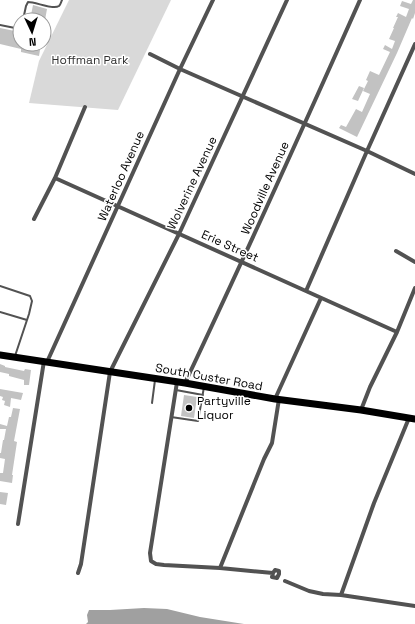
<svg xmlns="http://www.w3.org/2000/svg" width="415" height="624" font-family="'Space Grotesk',sans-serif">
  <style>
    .green { fill: #d9d9d9 }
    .water { fill: #a0a0a0 }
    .building { fill: #c2c2c2 }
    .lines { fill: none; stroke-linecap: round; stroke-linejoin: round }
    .service { stroke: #525252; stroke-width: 2 }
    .minor { stroke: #525252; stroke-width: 4 }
    .primary { stroke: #000; stroke-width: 7 }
    .poi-dot { fill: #000; stroke: #fff; stroke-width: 1.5 }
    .labels { text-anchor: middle; stroke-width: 3; stroke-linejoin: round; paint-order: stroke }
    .park-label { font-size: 12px; fill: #303030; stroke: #fff }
    .street-label { font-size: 12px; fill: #000; stroke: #fff }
    .poi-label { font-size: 12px; fill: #000; stroke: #fff; text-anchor: start }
  </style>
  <rect width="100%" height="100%" fill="#fff"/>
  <path class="green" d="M69,0H171L118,110L29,103L39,61Z"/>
  <path class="water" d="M144,608L167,609L200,617L244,624H86L88,622L87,615L89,610H110Z"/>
  <path class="building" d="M413,0H415V13L413,19L412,18L397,53L357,137L339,128L341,125L346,127L356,109L362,112L370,94L363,91L368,81L366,80L370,71L379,75L390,52L383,49L385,45L392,49L395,41L389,39L394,28H393L398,17H396L398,13L406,17L409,9L400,6L402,1L411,4Z
    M33,5L47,9L45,20H30Z
    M0,28L20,32V44H41L39,56L21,52V49L0,44Z
    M359,86L364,88L358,101L352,99Z
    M0,364L5,366V367L24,371L25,369L31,370L29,385H24V380L9,376V374L0,372Z
    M0,389L23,393L21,400L11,398L10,407L4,405L5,401L2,400L3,397L0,396Z
    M184,395L197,397L194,418L181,416Z
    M13,408L20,409L14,441L17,442L12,475H13L12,483L0,481V473H3L5,459L0,458V453H1L3,440H4L6,429H0V424L7,426L9,417H11Z
    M0,492L8,493L6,505L0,504Z"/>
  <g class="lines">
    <path class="service" d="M23,20L26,6L28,2C36,2 53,10 59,6C61,4 61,2 62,0
      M0,25L15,28L20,27
      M0,286L30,296L32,301L29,314L15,356
      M0,312L27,320
      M176,390L203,395
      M152,403L155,380
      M171,417L198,421L204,387"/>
    <path class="minor" d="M150,54L180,69L367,151L415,174
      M55,178L397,332
      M34,219L55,178L85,107
      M396,251L415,262
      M306,291L367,151L415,44
      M47,362L180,69L213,0
      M177,382L150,553L151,561L156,564L164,565L220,568L273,573L272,577L277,578L279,574V571L275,570L273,573
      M185,383C245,256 303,128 360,0
      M275,399L321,298
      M361,410L370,387L397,332L415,288
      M18,524L44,361
      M220,568L264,459L272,443L279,399
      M78,573L81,564L110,372L179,234L287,0
      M285,581L309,591L323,594L341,595L415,606
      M341,595L374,503L409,418"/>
    <path class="primary" d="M0,355L185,383L275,399L361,410L415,419"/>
  </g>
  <circle class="poi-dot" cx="189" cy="408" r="4"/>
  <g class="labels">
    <g class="park-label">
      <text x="90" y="64">Hoffman Park</text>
    </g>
    <g class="street-label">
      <text transform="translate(121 176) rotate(-66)" y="4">Waterloo Avenue</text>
      <text transform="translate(192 183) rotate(-65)" y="4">Wolverine Avenue</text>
      <text transform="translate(265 188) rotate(-66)" y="4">Woodville Avenue</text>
      <text transform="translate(230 246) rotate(24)" y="4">Erie Street</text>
      <text transform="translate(209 377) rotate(10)" y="4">South Custer Road</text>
    </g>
    <g class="poi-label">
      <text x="197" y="405">Partyville<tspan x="197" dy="14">Liquor</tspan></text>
    </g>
  </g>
  <g transform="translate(32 32) rotate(176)"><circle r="19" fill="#ffffff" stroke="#999999"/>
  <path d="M0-3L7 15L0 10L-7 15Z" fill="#000000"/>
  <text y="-6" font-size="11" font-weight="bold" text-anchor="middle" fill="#000000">N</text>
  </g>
</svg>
